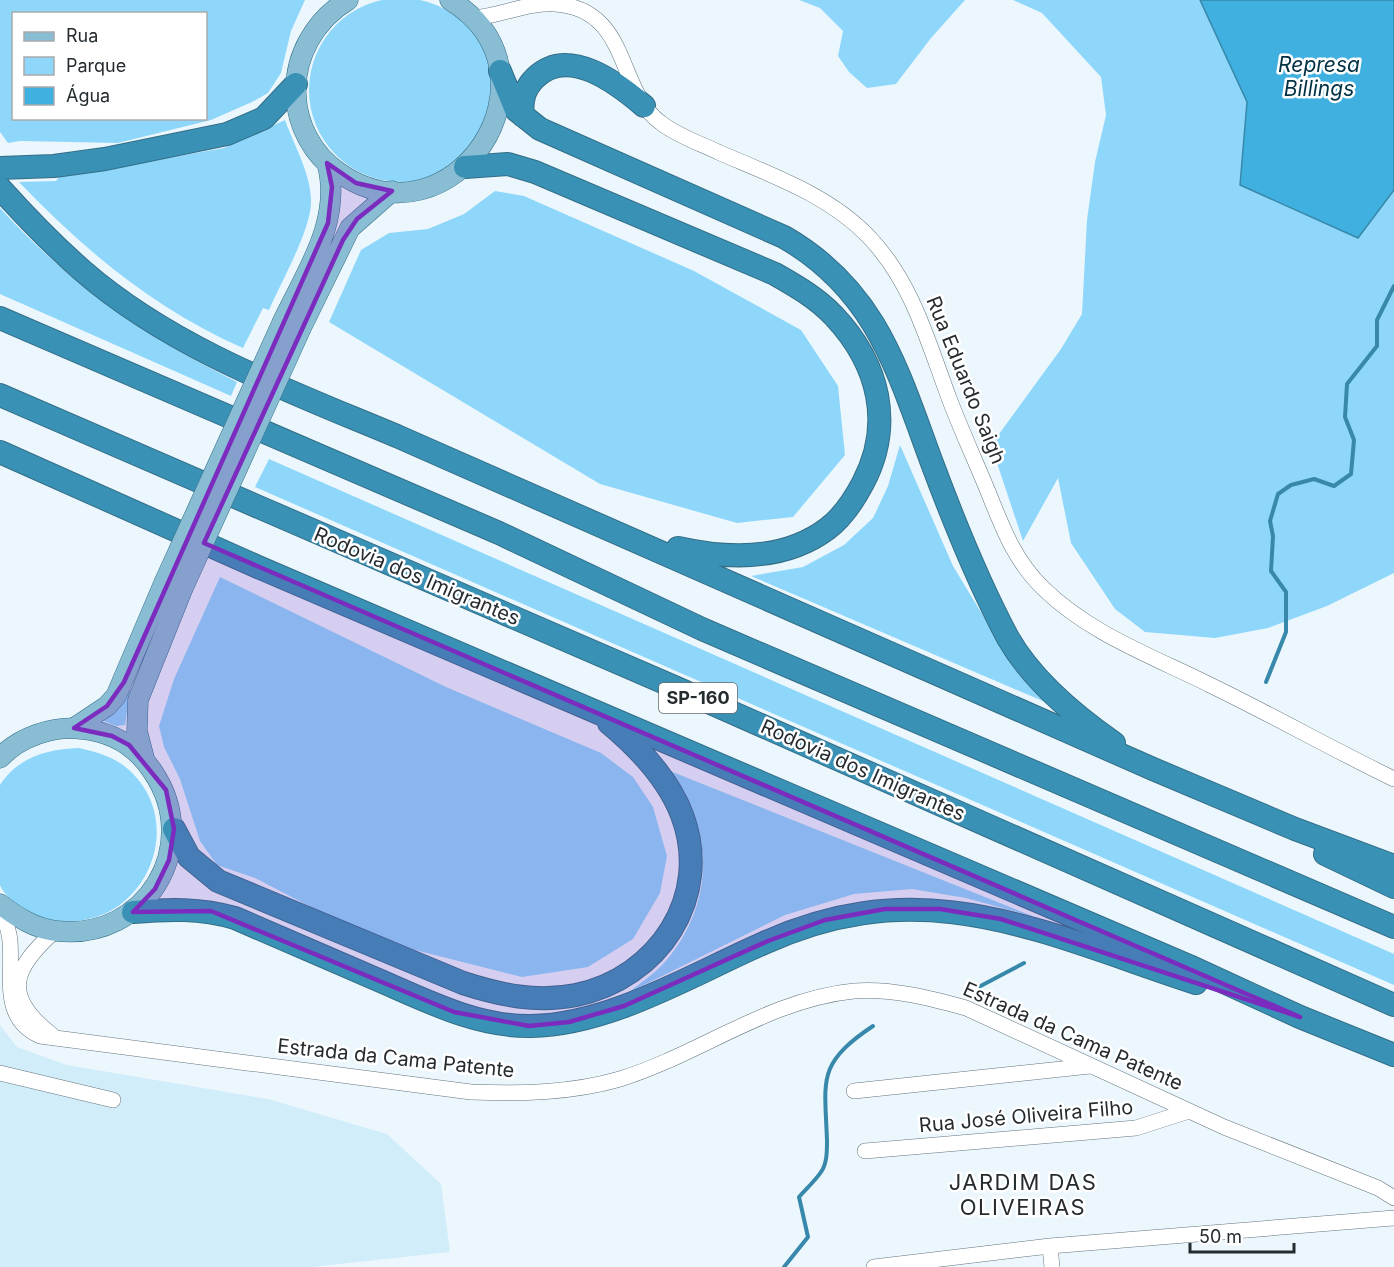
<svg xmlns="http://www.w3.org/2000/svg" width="1394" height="1267" font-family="Inter,sans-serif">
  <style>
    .built { fill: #d2edfa }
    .green { fill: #8fd7fa; fill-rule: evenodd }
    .water { fill: #3fb0df; stroke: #3788aa; stroke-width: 1.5 }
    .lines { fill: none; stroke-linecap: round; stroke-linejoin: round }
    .stream { stroke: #3788aa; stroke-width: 4 }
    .minor-casing { stroke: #63747c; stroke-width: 16 }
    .major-casing { stroke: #336e87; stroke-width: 21 }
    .highway-casing { stroke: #336e87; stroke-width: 24 }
    .minor { stroke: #fff; stroke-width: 15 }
    .major { stroke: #89bdd3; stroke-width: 20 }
    .highway { stroke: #3a91b6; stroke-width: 22 }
    .major-bridge-casing { stroke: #336e87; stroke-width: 21; stroke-linecap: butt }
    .major-bridge { stroke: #89bdd3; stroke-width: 20 }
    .marked { fill: #7b2cbf; fill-opacity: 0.2; stroke: #7b2cbf; stroke-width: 4.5; stroke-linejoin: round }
    .labels { text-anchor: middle; stroke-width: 5; stroke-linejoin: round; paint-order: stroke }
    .shield { fill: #fff; stroke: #666b6e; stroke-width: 1.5 }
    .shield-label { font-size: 18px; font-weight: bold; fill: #252c30 }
    .street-label { font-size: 20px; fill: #252c30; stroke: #fff }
    .water-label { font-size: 21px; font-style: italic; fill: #003144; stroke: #fff }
    .quarter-label { font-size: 22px; letter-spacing: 1.5px; fill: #252c30; stroke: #fff }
  </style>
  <rect width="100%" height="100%" fill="#ecf7fd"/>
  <path class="built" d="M0,1025L17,1047L67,1065L268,1099L387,1134L441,1184L450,1252L312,1267H0Z"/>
  <path class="green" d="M309 90a92 92 0 1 1 184 0a92 92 0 1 1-184 0Z
    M0,0H305L291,31L281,73L268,93L252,102L211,120L118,143L20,141L8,143L0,132ZM14,14H206V118H14Z
    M799,0H965L931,38L896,84L867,88L849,72L838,56L843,31L820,8Z
    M1013,0H1200L1247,102L1240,185L1358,238L1394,190V573L1327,606L1268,628L1215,638L1145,632L1115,609L1071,543L1058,478L1023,541L991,445L1061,349L1082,314L1087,220L1095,162L1106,115L1101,77L1042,13Z
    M285,120C294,145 312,176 311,203C310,232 281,282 269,310L263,308L243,348C156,310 85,251 19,182L56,181L59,177L224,148Z
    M495,191L524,196L694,271L801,330L838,386L845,455L793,517L737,523L600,484L329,322L361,250L389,233L428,229L464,214Z
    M0,208C68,283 147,337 237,382L231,396L0,294Z
    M900,445L953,566L1008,657L1045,702L751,576L803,567L844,545L873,518L888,486Z
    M269,459L1394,954V985L255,487Z
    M220,577L446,687L601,753L633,777L653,807L667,856L660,893L633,939L588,967L522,977L415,950L336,920L255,878L217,865L200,841L180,779L164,747L159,726L174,679Z
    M127,690L130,691L125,725L116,726L99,719Z
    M79,748C97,752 115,757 129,770C186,821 149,917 74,921C60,922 43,920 30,912C20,905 4,897 0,885C0,879 0,869 0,862C0,836 0,811 0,785C18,757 48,749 79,748Z
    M665,769L1035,917L966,898L912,889L854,894L785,915L628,993C640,983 654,974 664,963C699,924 715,866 693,817C685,800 675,785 665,769Z"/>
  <path class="water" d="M1200,0H1394V190L1358,238L1240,185L1247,102Z"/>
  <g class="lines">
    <path class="stream" d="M1266,682L1286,632V592L1271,571L1273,536L1270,521L1278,494L1291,485L1314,479L1334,486L1351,474L1354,440L1345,417L1347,384L1377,346V320L1394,286
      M973,990L1024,963
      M784,1267L808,1237L799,1197C806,1189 815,1181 821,1172C827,1164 827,1151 827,1141C825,1080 816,1064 873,1026"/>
    <g class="minor-casing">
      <path id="minor" d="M473,18C501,16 527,2 555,4C631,9 616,91 661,123C678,136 699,143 718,152C771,175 829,195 869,237C912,282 928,342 949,398C961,430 976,462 989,494C1003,529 1015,561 1043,588C1088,633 1154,657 1210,685C1272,715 1332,749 1394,779
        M0,905C4,916 9,929 10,941C13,977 0,1018 40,1036L471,1092C520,1094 572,1093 620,1079C698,1055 770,999 854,991C891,988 930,998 966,1008L1224,1127L1378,1188L1394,1198
        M52,1035C2,996 12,969 55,931
        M0,1073L113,1100
        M854,1091L1090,1066
        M865,1151L1136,1128L1189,1111
        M1050,1246L1052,1267
        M874,1267L1050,1246L1394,1218"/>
    </g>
    <g class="major-casing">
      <path id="major" d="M348,0C315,20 294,56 296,95C297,125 313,155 338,172C453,253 571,74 450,0
        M283,321C306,272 343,220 327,163
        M301,328L350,228L392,191
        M74,728L107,706L116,696L164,583
        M0,758C19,737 54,725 82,729C113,732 137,747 153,772C203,846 146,941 57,931C35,929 17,917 0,904
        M144,758L137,731L138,700L182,590"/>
    </g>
    <g class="highway-casing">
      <path id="highway" d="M500,71L516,110L540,129L784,237C876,290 897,369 932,463C954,522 978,582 1008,638C1032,680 1075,716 1114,743
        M523,116C521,101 524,89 535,78C568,45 617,83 644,106
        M465,167L508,164L535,172L775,274C796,286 817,298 834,316C879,364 894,424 863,483C854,500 842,518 827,529C784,561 727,559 678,548
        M0,168L54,166L105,159L227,134L264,118L296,84
        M0,188C26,217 54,246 84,272C173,349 292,392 399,437L1153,769L1295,829L1394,866
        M0,318L499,533L702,629L1394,927
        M0,395L679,689L1394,1005
        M0,452L258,567L1189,966L1300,1017L1394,1055
        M174,829L189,857L218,881L463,983C500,995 537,1003 576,995C658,978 713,897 682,815C668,778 639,748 609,723
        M1325,854L1394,887
        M133,912C169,909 200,908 235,918C282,938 329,959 376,979C425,1000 476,1027 531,1026C610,1025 693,974 764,943C924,870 1043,933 1196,983"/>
    </g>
    <use href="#minor" class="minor"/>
    <use href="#major" class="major"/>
    <use href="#highway" class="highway"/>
    <g class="major-bridge-casing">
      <path id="major-bridge" d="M164,583L283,321
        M182,590L301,328"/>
    </g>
    <use href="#major-bridge" class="major-bridge"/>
  </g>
  <path class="marked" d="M327,163L356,183L392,191L357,219L343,240L204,543L1300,1017L1001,919L940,909H885L825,920L768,941L624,1006L569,1022L529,1026L454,1012L211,911L133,912L155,889L169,860L174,829L166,790L129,745L112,736L74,728L107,706L124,682L328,223L332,187Z"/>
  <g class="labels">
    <rect class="shield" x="659" y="683" width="78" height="30" rx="4.5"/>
    <g class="shield-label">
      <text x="698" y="704">SP-160</text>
    </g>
    <g class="street-label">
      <text transform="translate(966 380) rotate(68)" y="7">Rua Eduardo Saigh</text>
      <text transform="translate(417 576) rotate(23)" y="7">Rodovia dos Imigrantes</text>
      <text transform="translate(863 770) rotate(24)" y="7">Rodovia dos Imigrantes</text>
      <text transform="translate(1073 1036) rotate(24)" y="7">Estrada da Cama Patente</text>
      <text transform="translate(396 1058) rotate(6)" y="7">Estrada da Cama Patente</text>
      <text transform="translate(1026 1116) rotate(-5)" y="7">Rua José Oliveira Filho</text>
    </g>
    <g class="water-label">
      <text x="1319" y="72">Represa<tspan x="1319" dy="24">Billings</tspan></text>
    </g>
    <g class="quarter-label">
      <text x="1023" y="1190">JARDIM DAS<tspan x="1023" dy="25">OLIVEIRAS</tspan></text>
    </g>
  </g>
  <rect x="12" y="12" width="195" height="108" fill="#ffffff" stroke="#a8abac" stroke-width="1.5"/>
  <rect x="24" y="32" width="30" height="9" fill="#89bdd3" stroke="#a8abac" stroke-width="1.5"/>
  <text x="66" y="42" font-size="18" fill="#252c30">Rua</text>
  <rect x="24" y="57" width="30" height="18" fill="#8fd7fa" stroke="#a8abac" stroke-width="1.5"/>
  <text x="66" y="72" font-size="18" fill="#252c30">Parque</text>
  <rect x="24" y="87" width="30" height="18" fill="#3fb0df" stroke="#a8abac" stroke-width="1.5"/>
  <text x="66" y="102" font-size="18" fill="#252c30">Água</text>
  <path d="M1190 1243v9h104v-9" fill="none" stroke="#252c30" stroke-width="3"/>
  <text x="1199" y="1243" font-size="18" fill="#252c30" stroke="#ffffff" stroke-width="4.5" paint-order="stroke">50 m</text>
</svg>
